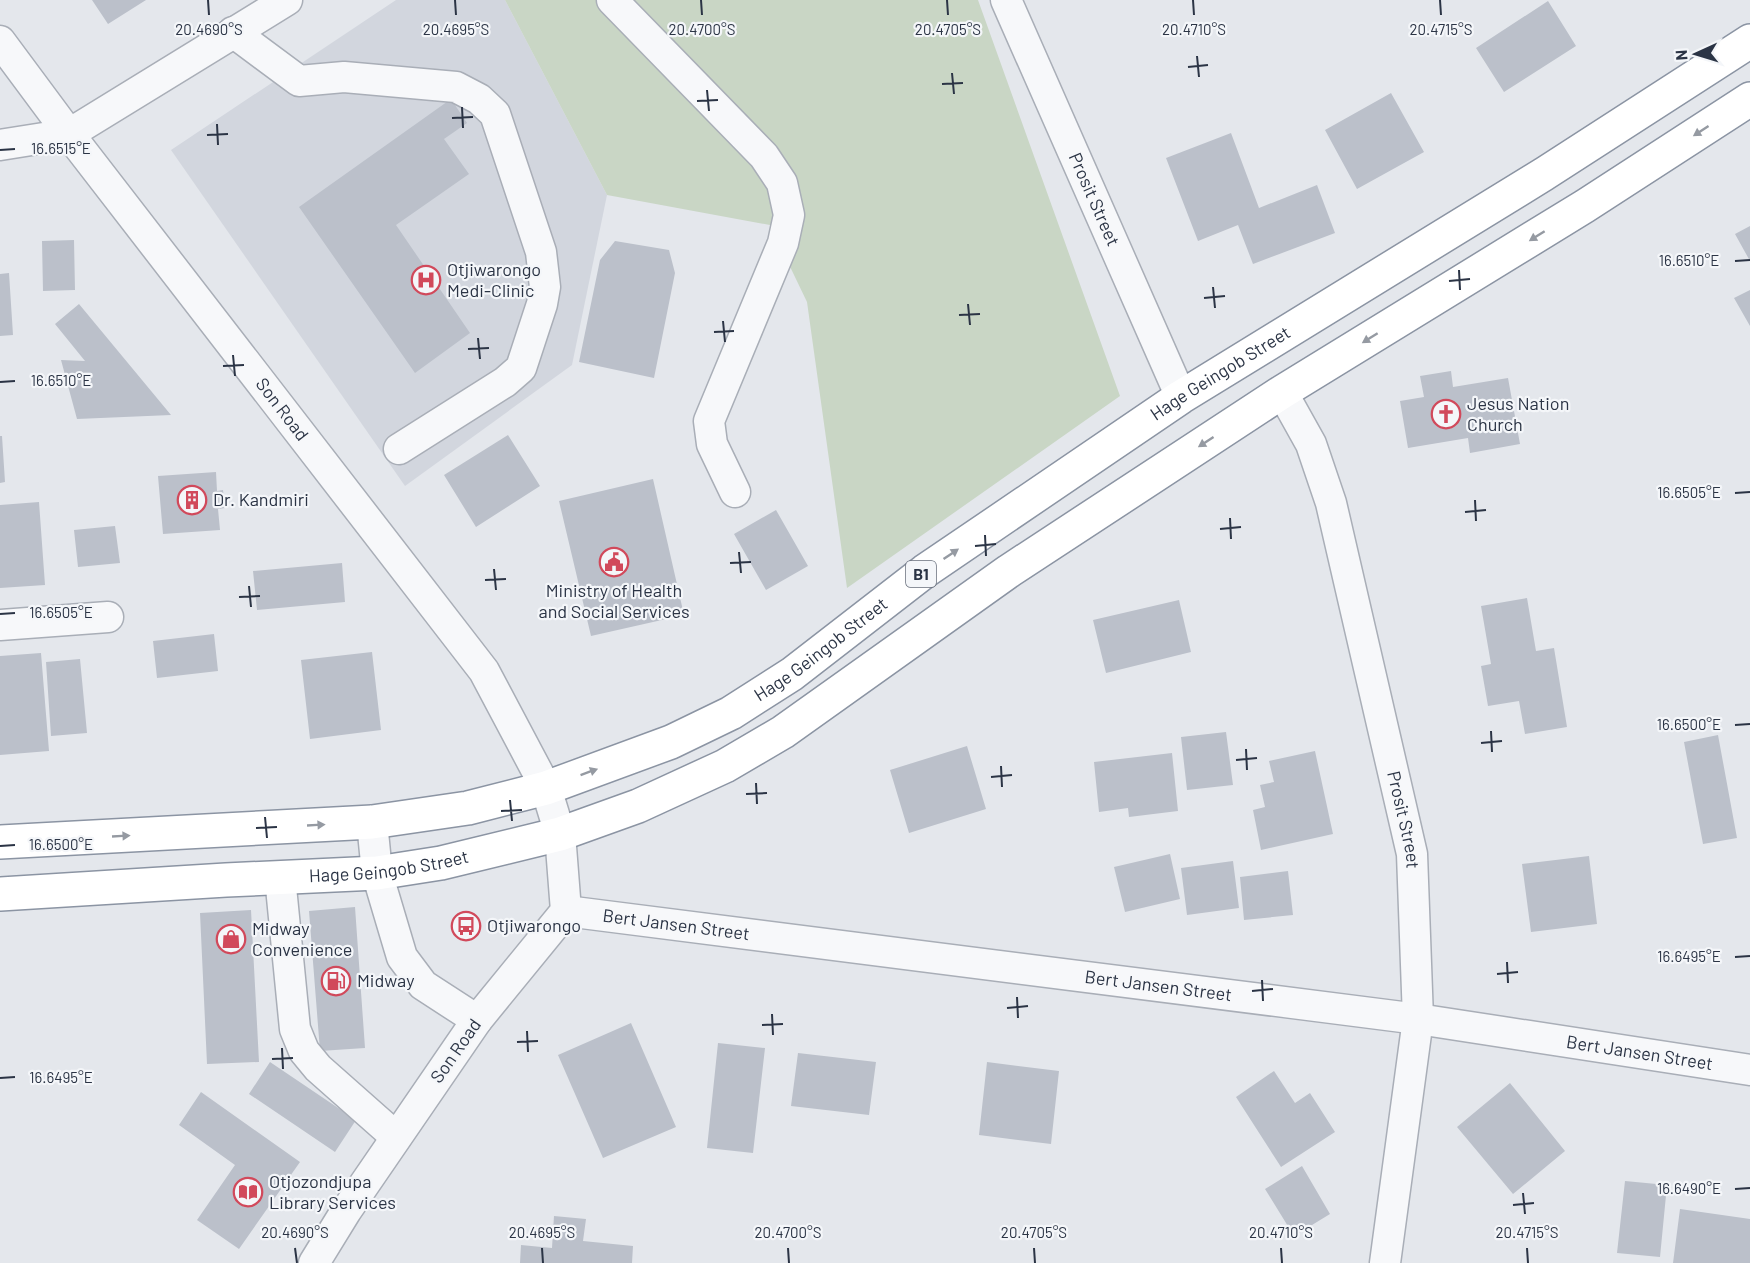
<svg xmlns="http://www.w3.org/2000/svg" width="1750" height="1263" font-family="Barlow,sans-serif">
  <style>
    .built { fill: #d2d6de }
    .grass { fill: #c9d6c5 }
    .building { fill: #bbc0ca }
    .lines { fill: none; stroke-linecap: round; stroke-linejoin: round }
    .minor-casing { stroke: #a9aeb7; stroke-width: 33 }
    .highway-casing { stroke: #8b94a3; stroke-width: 36 }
    .minor { stroke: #f7f8fa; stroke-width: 30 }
    .highway { stroke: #fff; stroke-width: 33 }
    .oneway { fill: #959aa2 }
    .ticks { fill: none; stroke: #2b3445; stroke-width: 2 }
    .labels { text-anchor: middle; stroke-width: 4.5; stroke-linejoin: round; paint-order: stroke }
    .shield { fill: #f4f6f9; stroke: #676e7b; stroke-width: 1.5 }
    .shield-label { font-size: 16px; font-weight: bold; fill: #2b3445 }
    .street-label { font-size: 18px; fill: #2b3445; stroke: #f4f6f9 }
    .poi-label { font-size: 18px; fill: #2b3445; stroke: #f4f6f9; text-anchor: start }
    .ticks-label { font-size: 15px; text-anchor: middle; fill: #2b3445; stroke: #f4f6f9; stroke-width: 4.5; stroke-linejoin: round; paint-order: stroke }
  </style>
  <rect width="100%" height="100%" fill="#e4e7ec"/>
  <path class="built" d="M396,0H505L607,195L572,365L405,486L171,150Z"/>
  <path class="grass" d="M505,0H978L1120,396L847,588L807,302L770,225L607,195Z"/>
  <path class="building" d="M92,0H146L108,24Z
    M1548,1L1576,46L1504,92L1476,48Z
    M1391,93L1424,152L1357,189L1325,130Z
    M451,99L467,123L444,139L469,174L396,225L470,333L415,373L299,207Z
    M1231,133L1259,208L1317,185L1335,233L1253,264L1238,225L1198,241L1166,158Z
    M1750,226V261L1735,234Z
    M74,240L75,290L43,291L42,241Z
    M615,241L669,250L675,273L654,378L579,362L600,260Z
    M9,273L13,335L0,336V274Z
    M1750,290V326L1734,298Z
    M79,304L171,415L77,419L61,360L85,361L55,324Z
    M1451,371L1453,387L1508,378L1520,444L1470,453L1468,438L1408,448L1400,401L1424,397L1420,376Z
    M508,435L540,486L476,527L444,475Z
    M0,436H2L5,482L0,483Z
    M216,472L217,491L223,490L225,508L218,509L220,530L163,534L158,476Z
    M653,479L684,615L591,636L559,501Z
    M39,502L45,585L0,588V505Z
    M776,510L808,566L766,590L734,534Z
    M115,526L120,563L78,567L74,530Z
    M342,563L345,602L257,610L253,571Z
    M1527,598L1536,651L1554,648L1567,727L1525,734L1519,701L1488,706L1481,666L1491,664L1481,606Z
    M1179,600L1191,652L1106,673L1093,620Z
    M214,634L218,671L157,678L153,641Z
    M372,652L381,730L310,739L301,660Z
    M41,653L49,751L0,755V656Z
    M80,659L87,733L51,736L46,662Z
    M1226,732L1233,785L1187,790L1181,737Z
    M1718,735L1737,838L1703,844L1684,742Z
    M967,746L986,809L909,833L890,770Z
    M1315,751L1333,834L1261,850L1253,810L1265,807L1260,785L1274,782L1269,761Z
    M1172,753L1178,811L1129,817L1128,808L1099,812L1094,762Z
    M1170,854L1180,899L1125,912L1114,867Z
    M1589,856L1597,924L1531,932L1522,864Z
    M1233,861L1239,908L1187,915L1181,868Z
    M1288,871L1293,915L1244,920L1240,877Z
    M355,907L365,1048L320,1051L309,911Z
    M251,910L259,1062L207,1064L200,913Z
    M631,1023L676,1127L603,1158L558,1055Z
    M718,1043L765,1048L753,1153L707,1148Z
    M798,1053L876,1062L869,1115L791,1106Z
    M270,1062L356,1120L335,1152L249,1094Z
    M987,1062L1059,1071L1051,1144L979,1135Z
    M1274,1071L1295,1103L1310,1093L1335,1132L1281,1167L1236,1097Z
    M1510,1083L1565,1151L1513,1194L1457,1127Z
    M201,1092L300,1162L239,1249L197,1220L235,1165L179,1125Z
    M1302,1166L1330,1214L1294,1236L1265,1189Z
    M1625,1181L1667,1185L1660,1257L1617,1253Z
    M1680,1209L1750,1219V1263H1673Z
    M554,1216L586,1219L583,1241L633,1246L632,1263H520L521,1245L552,1248Z"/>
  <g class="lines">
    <g class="minor-casing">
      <g id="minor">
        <path d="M612,0L764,156L782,183L789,215L783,243L709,421L712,444L735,492"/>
        <path id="s1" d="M1006,0L1181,397"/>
        <path d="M233,32L299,81L344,77L456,87L479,99L495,114L541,252L545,287L542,304L521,368L505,382L399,449"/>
        <path id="s2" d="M0,41L69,134L484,671L546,788L560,834L566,911L477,1020L346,1211L314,1263"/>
        <path d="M0,145L69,134L287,0"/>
        <path id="s3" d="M1282,392L1311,444L1331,503L1412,854L1418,1019L1385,1263"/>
        <path d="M0,625L108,617"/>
        <path d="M372,822L377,873L402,957L423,985L477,1020"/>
        <path d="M280,877L295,1029L304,1051L318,1068L396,1137"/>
        <path id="s4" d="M566,911L1418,1019L1750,1070"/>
      </g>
    </g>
    <g class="highway-casing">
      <g id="highway">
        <path id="s5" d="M0,842L372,822L468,808L546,788L671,742L731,713L792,674L925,571L1181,397L1544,174L1750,41"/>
        <path id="s6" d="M0,894L226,880L377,873L441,863L560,834L638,806L725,766L783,732L1009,571L1282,392L1585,206L1750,99"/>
      </g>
    </g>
    <use href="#minor" class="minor"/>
    <use href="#highway" class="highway"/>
  </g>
  <defs><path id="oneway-solid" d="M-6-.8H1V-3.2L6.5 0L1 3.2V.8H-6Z" transform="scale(1.5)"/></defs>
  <g class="oneway">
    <use href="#oneway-solid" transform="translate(1701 131) rotate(147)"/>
    <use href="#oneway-solid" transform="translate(1537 236) rotate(148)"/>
    <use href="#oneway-solid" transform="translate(1370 338) rotate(148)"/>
    <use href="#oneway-solid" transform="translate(1206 442) rotate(147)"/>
    <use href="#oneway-solid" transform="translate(951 554) rotate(-34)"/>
    <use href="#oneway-solid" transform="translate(589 772) rotate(-20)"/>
    <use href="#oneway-solid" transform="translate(316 825) rotate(-3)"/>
    <use href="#oneway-solid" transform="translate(121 836) rotate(-3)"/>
  </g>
  <path class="ticks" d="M208,0L209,15M455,0L456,15M701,0L702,15M947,0L948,15M1193,0L1194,15M1440,0L1441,15M1197,56L1199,77M1188,67L1208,65M952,73L954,94M942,84L963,83M707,90L709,111M697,101L718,100M462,107L463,128M452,118L473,117M217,124L218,145M207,135L228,134M0,150L15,149M1735,261L1750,260M1459,270L1460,290M1449,281L1470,279M1213,287L1215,308M1204,298L1225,296M968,304L970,325M959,315L980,314M723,321L725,342M714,332L734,331M478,338L480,359M468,349L489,348M233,355L235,376M223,366L244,365M0,382L15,381M1735,493L1750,492M1475,500L1476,521M1465,512L1486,510M1230,518L1231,539M1220,529L1241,527M985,535L986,556M975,546L996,544M739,552L741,573M730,563L751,562M494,569L496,590M485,580L506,579M249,586L251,607M239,597L260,596M0,614L15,613M1735,725L1750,724M1491,731L1492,752M1481,743L1502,741M1246,749L1247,770M1236,760L1257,758M1001,766L1002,787M991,777L1012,775M756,783L757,804M746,794L767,793M510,800L512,821M501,811L522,810M265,817L267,838M256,828L277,827M0,846L15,845M1735,957L1750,956M1507,962L1508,983M1497,974L1518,972M1262,980L1263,1001M1252,991L1273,989M1017,997L1018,1018M1007,1008L1028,1006M772,1014L773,1035M762,1025L783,1024M527,1031L528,1052M517,1042L538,1041M282,1048L283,1069M272,1059L293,1058M0,1078L15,1077M1735,1189L1750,1188M1523,1193L1525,1214M1513,1205L1534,1203M295,1248L297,1263M542,1248L543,1263M788,1248L789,1263M1034,1248L1035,1263M1281,1248L1282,1263M1527,1248L1528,1263"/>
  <defs>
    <g id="hospital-ring" transform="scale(1.5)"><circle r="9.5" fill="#f4f6f9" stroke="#d1495b" stroke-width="1.5"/><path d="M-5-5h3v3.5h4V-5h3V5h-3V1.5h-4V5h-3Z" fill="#d1495b"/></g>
    <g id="church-ring" transform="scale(1.5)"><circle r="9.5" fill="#f4f6f9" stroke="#d1495b" stroke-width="1.5"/><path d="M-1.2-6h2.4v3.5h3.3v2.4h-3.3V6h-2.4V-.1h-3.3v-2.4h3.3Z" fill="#d1495b"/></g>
    <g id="building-ring" transform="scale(1.5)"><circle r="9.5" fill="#f4f6f9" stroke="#d1495b" stroke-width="1.5"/><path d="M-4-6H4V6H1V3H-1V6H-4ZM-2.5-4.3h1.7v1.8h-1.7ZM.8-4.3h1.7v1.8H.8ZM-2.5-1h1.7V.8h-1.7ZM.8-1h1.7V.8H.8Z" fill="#d1495b"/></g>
    <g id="civic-ring" transform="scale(1.5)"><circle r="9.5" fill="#f4f6f9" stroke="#d1495b" stroke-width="1.5"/><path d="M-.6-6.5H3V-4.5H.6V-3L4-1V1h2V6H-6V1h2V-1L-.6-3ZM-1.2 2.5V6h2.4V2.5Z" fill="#d1495b"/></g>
    <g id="bus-ring" transform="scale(1.5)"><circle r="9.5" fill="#f4f6f9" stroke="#d1495b" stroke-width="1.5"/><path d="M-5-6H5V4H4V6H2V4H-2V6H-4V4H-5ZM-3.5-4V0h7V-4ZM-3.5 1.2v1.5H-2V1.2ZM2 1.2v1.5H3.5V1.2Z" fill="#d1495b"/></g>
    <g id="shop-ring" transform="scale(1.5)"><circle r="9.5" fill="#f4f6f9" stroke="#d1495b" stroke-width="1.5"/><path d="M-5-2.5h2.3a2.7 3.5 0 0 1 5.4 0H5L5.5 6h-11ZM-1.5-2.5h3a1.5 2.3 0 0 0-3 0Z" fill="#d1495b"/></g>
    <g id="fuel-ring" transform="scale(1.5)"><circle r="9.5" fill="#f4f6f9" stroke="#d1495b" stroke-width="1.5"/><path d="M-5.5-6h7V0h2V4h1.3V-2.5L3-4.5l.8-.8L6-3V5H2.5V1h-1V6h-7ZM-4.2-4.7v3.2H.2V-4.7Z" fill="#d1495b"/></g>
    <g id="library-ring" transform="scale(1.5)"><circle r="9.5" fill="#f4f6f9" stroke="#d1495b" stroke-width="1.5"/><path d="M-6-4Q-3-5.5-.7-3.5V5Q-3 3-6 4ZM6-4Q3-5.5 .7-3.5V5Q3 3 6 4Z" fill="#d1495b"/></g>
  </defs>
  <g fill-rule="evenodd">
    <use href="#hospital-ring" x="426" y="280"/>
    <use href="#church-ring" x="1446" y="414"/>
    <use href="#building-ring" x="192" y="500"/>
    <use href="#civic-ring" x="614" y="562"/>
    <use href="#bus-ring" x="466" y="926"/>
    <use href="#shop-ring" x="231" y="939"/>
    <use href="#fuel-ring" x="336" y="981"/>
    <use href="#library-ring" x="248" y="1192"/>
  </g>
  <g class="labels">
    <rect class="shield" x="906" y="561" width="30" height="26" rx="4.5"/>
    <g class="shield-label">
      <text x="921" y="580">B1</text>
    </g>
    <g class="street-label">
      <text dy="6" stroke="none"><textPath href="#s1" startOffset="218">Prosit Street</textPath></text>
      <text dy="6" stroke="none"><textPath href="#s5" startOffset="1346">Hage Geingob Street</textPath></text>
      <text dy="6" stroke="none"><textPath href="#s2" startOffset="464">Son Road</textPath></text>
      <text dy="6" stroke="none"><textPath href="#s5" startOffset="860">Hage Geingob Street</textPath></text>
      <text dy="6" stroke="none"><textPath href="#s3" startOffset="447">Prosit Street</textPath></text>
      <text dy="6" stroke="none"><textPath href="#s6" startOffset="390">Hage Geingob Street</textPath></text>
      <text dy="6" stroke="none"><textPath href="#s4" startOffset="111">Bert Jansen Street</textPath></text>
      <text dy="6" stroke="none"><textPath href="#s4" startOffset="597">Bert Jansen Street</textPath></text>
      <text transform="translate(456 1051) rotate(-55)" y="6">Son Road</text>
      <text dy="6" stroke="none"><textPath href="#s4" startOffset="1083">Bert Jansen Street</textPath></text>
    </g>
    <g class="poi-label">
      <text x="447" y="276">Otjiwarongo<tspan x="447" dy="21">Medi-Clinic</tspan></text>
      <text x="1467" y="410">Jesus Nation<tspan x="1467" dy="21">Church</tspan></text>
      <text x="213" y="506">Dr. Kandmiri</text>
      <text x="614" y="597" text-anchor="middle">Ministry of Health<tspan x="614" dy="21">and Social Services</tspan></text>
      <text x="487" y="932">Otjiwarongo</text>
      <text x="252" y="935">Midway<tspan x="252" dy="21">Convenience</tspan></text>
      <text x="357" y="987">Midway</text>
      <text x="269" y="1188">Otjozondjupa<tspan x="269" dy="21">Library Services</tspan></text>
    </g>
  </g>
  <g class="ticks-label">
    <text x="209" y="35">20.4690°S</text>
    <text x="456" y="35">20.4695°S</text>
    <text x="702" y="35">20.4700°S</text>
    <text x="948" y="35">20.4705°S</text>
    <text x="1194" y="35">20.4710°S</text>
    <text x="1441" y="35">20.4715°S</text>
    <text x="61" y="154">16.6515°E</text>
    <text x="1689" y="266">16.6510°E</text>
    <text x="61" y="386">16.6510°E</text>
    <text x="1689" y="498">16.6505°E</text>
    <text x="61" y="618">16.6505°E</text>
    <text x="1689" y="730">16.6500°E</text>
    <text x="61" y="850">16.6500°E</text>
    <text x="1689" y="962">16.6495°E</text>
    <text x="61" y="1083">16.6495°E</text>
    <text x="1689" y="1194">16.6490°E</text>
    <text x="295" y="1238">20.4690°S</text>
    <text x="542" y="1238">20.4695°S</text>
    <text x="788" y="1238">20.4700°S</text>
    <text x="1034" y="1238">20.4705°S</text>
    <text x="1281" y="1238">20.4710°S</text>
    <text x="1527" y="1238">20.4715°S</text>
  </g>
  <g transform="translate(1696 54) rotate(266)" stroke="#f4f6f9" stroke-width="4.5" paint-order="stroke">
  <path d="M0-4.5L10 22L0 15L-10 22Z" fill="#2b3445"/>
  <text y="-9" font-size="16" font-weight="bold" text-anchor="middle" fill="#2b3445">N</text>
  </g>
</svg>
